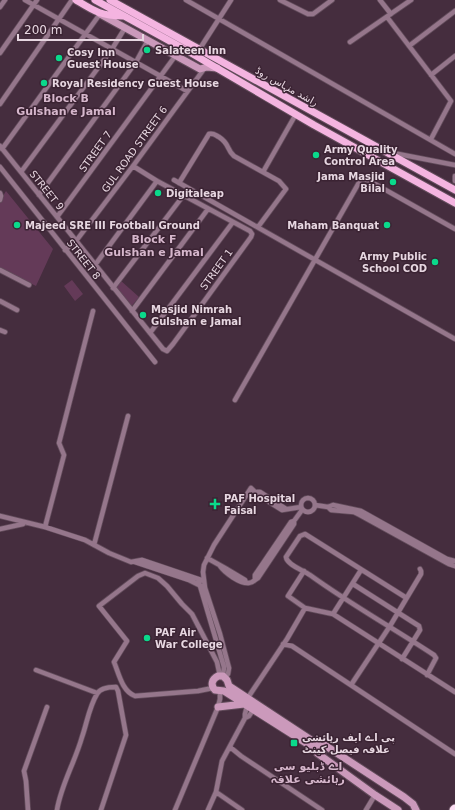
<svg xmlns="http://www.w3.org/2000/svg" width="455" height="810" font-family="'DejaVu Sans','Noto Sans Arabic',sans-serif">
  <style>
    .green { fill: #643a58 }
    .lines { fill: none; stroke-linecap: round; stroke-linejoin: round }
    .street-casing { stroke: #624c5b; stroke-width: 6 }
    .secondary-casing { stroke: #624c5b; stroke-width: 9 }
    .primary-casing { stroke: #624c5b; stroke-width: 9 }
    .highway-casing { stroke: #624c5b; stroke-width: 11 }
    .street { stroke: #95768b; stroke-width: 4.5 }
    .secondary { stroke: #cb99bb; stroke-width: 7 }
    .primary { stroke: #f4b4e0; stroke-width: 7 }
    .highway { stroke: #fddef3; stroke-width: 9 }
    .poi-dot { fill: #0ad98b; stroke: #3b2333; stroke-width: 1.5 }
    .labels { text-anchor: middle; stroke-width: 3; stroke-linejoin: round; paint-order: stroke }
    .poi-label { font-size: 10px; font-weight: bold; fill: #e7d7e1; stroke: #3b2333; text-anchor: start }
    .street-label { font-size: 10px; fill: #e7d7e1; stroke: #3b2333 }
    .neighbourhood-label { font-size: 11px; font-weight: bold; fill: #d6b7cc; stroke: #3b2333 }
  </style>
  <rect width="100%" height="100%" fill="#452d3e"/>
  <path class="green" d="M6,191L53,249L36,286L0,268V201Z
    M72,280L83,294L75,301L64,286Z
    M120,280L139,297L130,308L113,288Z"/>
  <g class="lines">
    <g class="street-casing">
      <path id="street" d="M25,0L187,91
        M186,0L455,154
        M280,0L308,14H313L332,0
        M380,0L391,14
        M0,7L5,0
        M387,17L451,101L431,139
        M350,42L411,0
        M409,46L455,11
        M199,50L231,0
        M0,53L37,0
        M431,75L455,56
        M0,104L72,0
        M0,146L163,349L167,351L173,344L251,237L252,234L250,231L157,181L133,166
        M2,149L100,14
        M393,153L455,165
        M0,167L155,362
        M21,172L112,49L125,28
        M263,172L296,114
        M455,176V181
        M174,180L455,339
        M179,183L209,134C214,133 215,135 219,137C230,144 226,149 234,156L279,181L286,189L258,227
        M0,193L1,196L0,200
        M39,195L136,62L148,40
        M57,217L176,55
        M65,250L76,241L133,166L204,69
        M95,265L157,181
        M0,270L29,285
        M113,288L183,196
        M0,301L17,310
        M132,311L208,209
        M0,330L5,332
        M150,333L233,222
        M235,400L361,179L368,180L455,229
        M257,492H260L286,509
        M301 505a7 7 0 1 1 14 0a7 7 0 1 1-14 0Z
        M315,505L328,507L333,505L361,511L447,559L455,561
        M328,507L331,510L354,512L360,515L449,564L455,566
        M0,516L45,527L85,540L109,553L131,562L142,560L204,581
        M45,527L64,455L59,443L93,311
        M0,529L23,524
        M94,545L128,416
        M207,558C220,565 232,572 245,580L246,583
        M135,562L189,580L201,586
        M220,566C225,573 240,584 249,583C253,583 254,580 258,578L294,524V521
        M304,571L288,596L305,608L333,614L455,692
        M198,579L224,667L223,676
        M255,579V575L291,522L294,521L302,510
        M353,584L419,626L420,630L402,659
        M406,599L405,597L305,534L300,536L286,557C287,565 303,570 310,575C350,604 393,628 434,655L436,658L427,675
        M333,614L361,570
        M283,644L292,646L455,754
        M36,670L97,693
        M225,678L228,674L229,668L220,634L205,588L203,572L204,565L214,545L251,488L258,495L282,510L301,507
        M351,685L390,626L421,574V571L420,569
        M213,688L198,691L135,696C122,691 119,674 114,662L127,641L99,606L138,576L145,573L158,578L167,586L182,604L192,614L217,662L220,676
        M247,699L287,639L305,608
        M245,718L249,716L253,710
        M230,747L241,756L322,810
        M216,792L242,810
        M28,810L26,781L24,771L47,707
        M57,810C61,785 75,762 82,737C87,723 89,707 97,694C100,688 110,687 116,687L118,691L126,735L101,810
        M175,810L218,707L220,699V691
        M208,810L216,792L222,761L245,718V714L247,706
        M366,810L375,795"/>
    </g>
    <g class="secondary-casing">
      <path id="secondary" d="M100,14L200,69L207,67L217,68
        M218,676H223L227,680L229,686L320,746L323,751L317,750L224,691L215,690C210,685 212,679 218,676Z
        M218,707L244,704
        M320,746L323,744L404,797L413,804L416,810
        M317,750V753L375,795L398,810"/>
    </g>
    <g class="primary-casing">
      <path id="primary" d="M76,0C94,11 101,16 123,16
        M95,0L186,50L314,125L455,203
        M110,0L455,190"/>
    </g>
    <g class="highway-casing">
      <path id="highway" d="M454,810L455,809"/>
    </g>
    <use href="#street" class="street"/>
    <use href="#secondary" class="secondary"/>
    <use href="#primary" class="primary"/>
    <use href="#highway" class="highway"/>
  </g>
  <g class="poi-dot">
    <circle cx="147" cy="50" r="4"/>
    <circle cx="59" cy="58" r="4"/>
    <circle cx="44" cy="83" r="4"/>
    <circle cx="316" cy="155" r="4"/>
    <circle cx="393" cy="182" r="4"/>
    <circle cx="158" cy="193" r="4"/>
    <circle cx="17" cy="225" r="4"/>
    <circle cx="387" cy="225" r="4"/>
    <circle cx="435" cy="262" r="4"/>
    <circle cx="143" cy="315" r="4"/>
    <path d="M213 498h4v4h4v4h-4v4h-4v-4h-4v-4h4z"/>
    <circle cx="147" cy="638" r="4"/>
    <rect x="290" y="739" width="8" height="8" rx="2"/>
  </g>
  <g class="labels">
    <g class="poi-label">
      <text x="155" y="54">Salateen Inn</text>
      <text x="67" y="56">Cosy Inn<tspan x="67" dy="12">Guest House</tspan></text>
      <text x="52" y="87">Royal Residency Guest House</text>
      <text x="324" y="153">Army Quality<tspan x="324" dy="12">Control Area</tspan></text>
      <text x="385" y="180" text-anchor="end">Jama Masjid<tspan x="385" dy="12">Bilal</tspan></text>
      <text x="166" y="197">Digitaleap</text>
      <text x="25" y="229">Majeed SRE III Football Ground</text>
      <text x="379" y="229" text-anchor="end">Maham Banquat</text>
      <text x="427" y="260" text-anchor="end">Army Public<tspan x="427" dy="12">School COD</tspan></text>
      <text x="151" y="313">Masjid Nimrah<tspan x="151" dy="12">Gulshan e Jamal</tspan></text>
      <text x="224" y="502">PAF Hospital<tspan x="224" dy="12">Faisal</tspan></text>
      <text x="155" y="636">PAF Air<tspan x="155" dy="12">War College</tspan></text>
      <text x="302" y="741">پی اے ایف رہائشی<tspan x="302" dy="12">علاقہ فیصل کینٹ</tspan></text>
    </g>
    <g class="street-label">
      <text transform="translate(287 86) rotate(29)" y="4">راشد منہاس روڈ</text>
      <text transform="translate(134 149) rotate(-54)" y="4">GUL ROAD STREET 6</text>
      <text transform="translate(95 151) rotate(-54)" y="4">STREET 7</text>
      <text transform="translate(47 190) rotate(51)" y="4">STREET 9</text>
      <text transform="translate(84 259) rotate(52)" y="4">STREET 8</text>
      <text transform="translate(216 269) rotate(-54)" y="4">STREET 1</text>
    </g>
    <g class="neighbourhood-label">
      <text x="66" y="102">Block B<tspan x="66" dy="13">Gulshan e Jamal</tspan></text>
      <text x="154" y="243">Block F<tspan x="154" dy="13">Gulshan e Jamal</tspan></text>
      <text x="308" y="770">اے ڈبلیو سی<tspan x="308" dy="13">رہائشی علاقہ</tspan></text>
    </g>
  </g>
  <path d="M18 34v6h125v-6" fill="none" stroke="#e7d7e1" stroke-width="2"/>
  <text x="24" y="34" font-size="12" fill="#e7d7e1" stroke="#3b2333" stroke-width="3" paint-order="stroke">200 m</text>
</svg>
